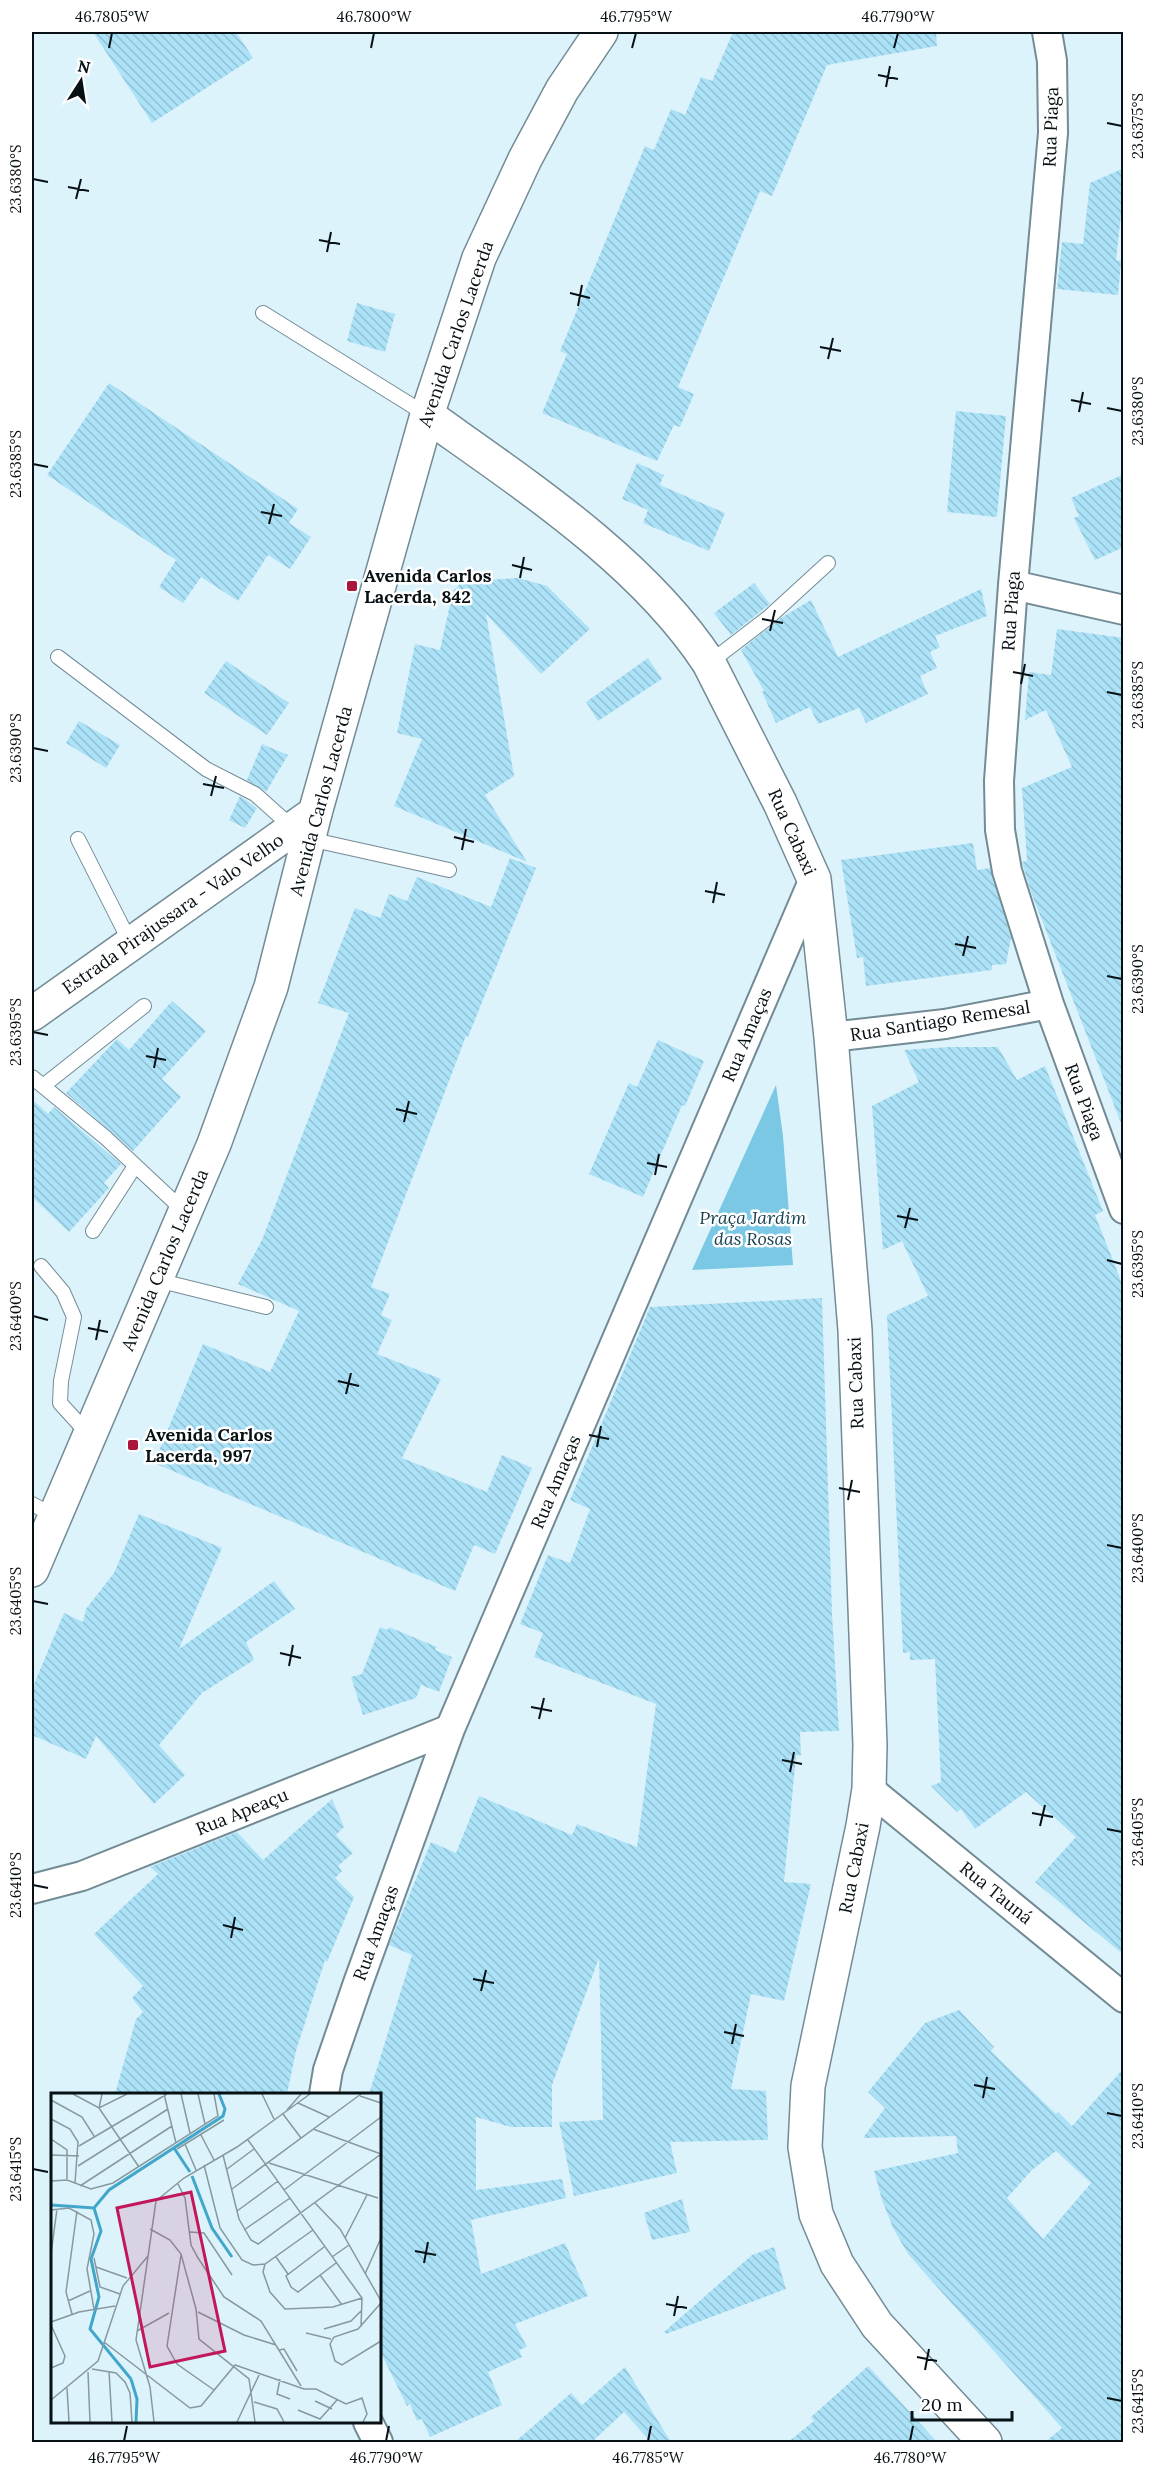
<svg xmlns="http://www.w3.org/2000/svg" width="1155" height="2474" font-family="Lora,serif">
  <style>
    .green { fill: #7bc8e5 }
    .building { fill: url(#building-back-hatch); fill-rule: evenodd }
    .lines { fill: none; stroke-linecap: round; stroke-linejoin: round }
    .service-casing { stroke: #728b95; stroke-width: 16 }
    .minor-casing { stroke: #728b95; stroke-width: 32 }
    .tertiary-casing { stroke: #728b95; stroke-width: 36 }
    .secondary-casing { stroke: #728b95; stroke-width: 36 }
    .primary-casing { stroke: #728b95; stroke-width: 36 }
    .service { stroke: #fff; stroke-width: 14 }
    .minor { stroke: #fff; stroke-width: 28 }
    .tertiary { stroke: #fff; stroke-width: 33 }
    .secondary { stroke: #fff; stroke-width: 33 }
    .primary { stroke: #fff; stroke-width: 33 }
    .ticks { fill: none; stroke: #071014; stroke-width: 2 }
    .poi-dot { fill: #ab153c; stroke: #fff; stroke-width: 2 }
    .labels { text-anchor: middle; stroke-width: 5; stroke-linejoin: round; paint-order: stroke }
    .street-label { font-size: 18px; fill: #071014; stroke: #fff }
    .poi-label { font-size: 18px; font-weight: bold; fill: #071014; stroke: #fff; text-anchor: start }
    .park-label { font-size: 18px; font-style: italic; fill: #164252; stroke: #fff }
    .inset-river { fill: none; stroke: #41a7ca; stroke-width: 3 }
    .inset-road { fill: none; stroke: #87989f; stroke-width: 1.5 }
    .view { fill: #c2185b; fill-opacity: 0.15; stroke: #c2185b; stroke-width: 3 }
    .inset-edge { fill: none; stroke: #071014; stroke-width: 3 }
    .neatline { fill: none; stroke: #071014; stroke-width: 2 }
    .ticks-label { font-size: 15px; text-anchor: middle; fill: #071014 }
  </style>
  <defs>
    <pattern id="building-back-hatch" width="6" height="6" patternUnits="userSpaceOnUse" patternTransform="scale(1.5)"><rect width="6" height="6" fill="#ace2f8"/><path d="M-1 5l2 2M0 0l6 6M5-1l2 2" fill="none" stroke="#92c1d4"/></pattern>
  </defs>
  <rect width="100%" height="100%" fill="#ddf3fc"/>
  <path class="green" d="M776,1085L783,1136L793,1265L692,1270Z"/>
  <path class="building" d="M93,32H236L253,58L152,123Z
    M733,32H936L937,46L827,65L772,196L760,191L678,387L694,394L680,427L674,425L657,461L542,413L567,354L560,351L645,146L654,150L671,109L685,115L701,77L712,81Z
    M1124,168V214L1121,215L1116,260L1121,261L1118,295L1057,289L1062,242L1083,244L1090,183Z
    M357,303L395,314L385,352L347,341Z
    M109,383L298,509L289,523L311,537L290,569L268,555L238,601L201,577L183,603L159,587L176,560L47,475Z
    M956,411L1006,416L997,517L947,512Z
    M637,463L664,475L660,484L662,486L725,513L709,551L643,523L648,510L622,499Z
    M1124,474V547L1095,560L1074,518L1079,516L1071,498Z
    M518,578L547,586L590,629L541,674L486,614L514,776L485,795L527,862L394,806L422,739L397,733L415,644L440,650L453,591L459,585L455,582Z
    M754,583L770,604L731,635L714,613Z
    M981,589L987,616L935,636L940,647L930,652L937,668L920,676L928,694L866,723L859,708L818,724L810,707L776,723L762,692L764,691L741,650L781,618L811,600L838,657Z
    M1057,629L1124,638V1123H1121L1031,892L1022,862L1027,861L1022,788L1072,767L1046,710L1025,720L1029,672L1051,675Z
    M648,658L662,679L598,721L586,702Z
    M226,661L289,703L267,735L204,693Z
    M79,721L120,745L106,768L66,743Z
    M262,744L288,755L266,792L247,780Z
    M240,796L257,808L245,828L229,820Z
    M973,843L977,870L990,868L1011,938L1006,964L992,965V970L866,986L863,957L857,958L841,860Z
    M510,858L536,868L468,1037L466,1036L371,1287L390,1294L381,1315L392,1320L377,1354L441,1379L402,1458L487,1492L502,1455L532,1468L495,1554L474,1545L455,1591L154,1463L203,1344L270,1372L299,1311L238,1284L262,1240L349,1013L318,1003L355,908L380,918L389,894L407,901L417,877L491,907Z
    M172,1001L206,1031L162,1079L181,1097L133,1151L66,1093L117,1039L129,1050Z
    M658,1040L704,1061L685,1106L682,1105L643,1197L589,1174L629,1083L637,1087Z
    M949,1047H998L1017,1080L1045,1066L1103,1211L1095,1215L1124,1288V1955L1035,1882L1076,1837L1026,1792L975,1829L961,1809L957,1812L931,1786L941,1782L935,1659L910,1660V1652L903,1653L887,1315L928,1296L902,1241L883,1250L872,1106L919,1082L904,1050Z
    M32,1099L48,1114L54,1107L121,1164L104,1183L109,1188L69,1232L32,1197Z
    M822,1298L832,1613L839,1731L800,1732L801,1755L796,1756L784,1882L811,1884L784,2001L751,1994L731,2089L766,2091L768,2140L670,2142L677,2173L574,2196L559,2122L603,2120L599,1958L552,2085V2127H511L476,2117V2190L562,2179L566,2198L471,2220L481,2274L565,2243L588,2296L515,2324L527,2347L519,2350L522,2357L488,2372L502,2405L430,2437L422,2419L417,2421L410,2404L407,2406L380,2351V2094H369L412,1955L389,1945L431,1842L456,1853L479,1796L572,1835L577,1824L637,1847L656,1704L534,1657L543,1633L520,1624L548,1555L570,1563L590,1509L570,1500L650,1307Z
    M139,1514L222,1548L179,1649L274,1581L295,1609L246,1642L254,1660L202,1693L159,1745L185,1775L154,1804L96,1736L86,1759L32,1735V1689L64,1613L83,1622L86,1609L114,1573Z
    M380,1627L388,1630L389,1627L437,1647L435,1650L452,1657L439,1692L421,1685L416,1698L363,1715L351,1677L362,1674Z
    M332,1799L344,1827L336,1835L353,1853L338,1866L342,1871L335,1878L354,1897L327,1962L325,1960L296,2051L287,2094H115L136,2019L143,2012L132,1998L143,1986L94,1934L158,1874L150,1867L237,1832L263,1860Z
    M959,2010L994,2047L991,2051L1056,2114L1058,2112L1072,2126L1124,2068V2442H1045L1062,2428L908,2254L893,2228L882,2200L874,2171L958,2153L956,2136L863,2138L885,2108L868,2092L925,2023ZM1056,2151L1091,2183L1043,2239L1007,2198L1032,2170Z
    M682,2199L690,2232L652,2240L644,2213Z
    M774,2247L786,2289L666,2334L664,2332L752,2255Z
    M868,2366L937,2442H788L814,2421L811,2417Z
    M625,2367L671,2442H651L624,2412L592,2442H515L571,2393L582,2405Z"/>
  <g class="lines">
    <g class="service-casing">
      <path id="service" d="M263,313L427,415
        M58,657L206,769L255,794L293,828
        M709,663L769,617L828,563
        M78,839L131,944
        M309,839L449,870
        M32,1077L106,1138L185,1212
        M43,1086L144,1006
        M93,1231L135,1166
        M41,1266L63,1292L74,1317L61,1381L60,1403L90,1436
        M157,1280L266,1307
        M32,1504L55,1516"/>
    </g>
    <g class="minor-casing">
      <path id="minor" d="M1047,32L1052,61L1053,133L1013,585L999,781L1000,830L1007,871L1049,1004L1124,1209
        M1013,585L1124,610
        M831,1037L945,1024L1049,1004
        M869,1789L1124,1998
        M32,1889L82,1876L450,1729
        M324,2094L328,2070L358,1983L450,1729L814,879
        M368,2422L378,2442"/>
    </g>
    <g class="tertiary-casing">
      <path id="tertiary" d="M427,415C525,485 642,561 709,663L780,803L814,879L831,1037L855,1330L870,1745L869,1789L863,1826L808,2086L805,2147L816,2214L837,2264L877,2325L985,2442"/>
    </g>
    <g class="secondary-casing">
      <path id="secondary" d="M32,1570L214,1144L271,987L315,813"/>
    </g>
    <g class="primary-casing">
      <path id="primary" d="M32,1014L315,813L427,415L479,258L525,159L562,90L601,32"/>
    </g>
    <use href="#service" class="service"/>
    <use href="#minor" class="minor"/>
    <use href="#tertiary" class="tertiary"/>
    <use href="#secondary" class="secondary"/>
    <use href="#primary" class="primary"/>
  </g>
  <path class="ticks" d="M109,48L112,33M371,48L374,33M632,48L636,33M894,48L898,33M878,75L898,79M886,87L890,66M1107,123L1122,126M33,179L48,182M68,187L89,191M76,199L81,179M319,240L340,244M327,252L331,232M570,293L590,298M578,306L582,285M820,347L841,351M828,359L833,338M1071,400L1091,404M1107,408L1122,411M1079,412L1083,392M33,464L48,467M261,512L282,516M269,524L274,504M512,565L532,570M520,578L524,557M762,619L783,623M770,631L775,610M1013,672L1033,676M1021,684L1025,664M1107,692L1122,695M33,748L48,751M203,784L224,788M211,796L216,776M454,837L474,842M462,850L466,829M705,891L725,895M713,903L717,882M955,944L976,948M963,956L968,936M1107,976L1122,979M33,1032L48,1035M146,1056L166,1060M154,1068L158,1048M396,1109L417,1114M404,1122L409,1101M647,1163L667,1167M655,1175L659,1154M897,1216L918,1220M905,1228L910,1208M1107,1260L1122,1264M33,1316L48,1320M88,1328L108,1332M96,1340L100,1320M338,1381L359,1386M346,1394L351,1373M589,1435L609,1439M597,1447L601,1426M839,1488L860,1492M848,1500L852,1480M1107,1545L1122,1548M33,1601L48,1604M280,1653L301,1658M289,1666L293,1645M531,1707L552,1711M539,1719L544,1698M782,1760L802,1764M790,1772L794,1752M1032,1813L1053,1817M1040,1826L1045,1805M1107,1829L1122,1832M33,1885L48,1888M223,1925L243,1930M231,1938L235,1917M473,1979L494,1983M481,1991L486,1970M724,2032L744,2036M732,2044L736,2024M974,2085L995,2089M983,2098L987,2077M1107,2113L1122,2116M33,2169L48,2172M415,2251L436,2255M424,2263L428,2242M666,2304L687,2308M674,2316L678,2296M917,2357L937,2361M925,2370L929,2349M1107,2398L1122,2401M124,2441L127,2426M386,2441L389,2426M648,2441L651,2426M910,2441L913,2426"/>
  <g class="poi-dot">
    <rect x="346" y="580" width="12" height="12" rx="3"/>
    <rect x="127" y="1439" width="12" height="12" rx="3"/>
  </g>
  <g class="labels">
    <g class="street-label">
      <text transform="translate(1051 127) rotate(-88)" y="6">Rua Piaga</text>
      <text transform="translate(456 334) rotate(-71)" y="6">Avenida Carlos Lacerda</text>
      <text transform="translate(1011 611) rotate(-86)" y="6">Rua Piaga</text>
      <text transform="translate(321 801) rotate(-75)" y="6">Avenida Carlos Lacerda</text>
      <text transform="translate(792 832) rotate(66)" y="6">Rua Cabaxi</text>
      <text transform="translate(173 914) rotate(-35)" y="6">Estrada Pirajussara - Valo Velho</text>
      <text transform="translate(940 1021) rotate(-9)" y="6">Rua Santiago Remesal</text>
      <text transform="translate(747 1035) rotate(-67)" y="6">Rua Amaças</text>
      <text transform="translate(1084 1102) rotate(70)" y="6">Rua Piaga</text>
      <text transform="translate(165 1260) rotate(-67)" y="6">Avenida Carlos Lacerda</text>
      <text transform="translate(856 1383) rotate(-92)" y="6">Rua Cabaxi</text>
      <text transform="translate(556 1482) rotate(-67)" y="6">Rua Amaças</text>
      <text transform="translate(242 1812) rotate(-22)" y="6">Rua Apeaçu</text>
      <text transform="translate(854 1868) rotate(-79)" y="6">Rua Cabaxi</text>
      <text transform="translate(996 1893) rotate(39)" y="6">Rua Tauná</text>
      <text transform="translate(376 1933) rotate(-70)" y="6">Rua Amaças</text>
    </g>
    <g class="poi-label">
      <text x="364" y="582">Avenida Carlos<tspan x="364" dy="21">Lacerda, 842</tspan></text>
      <text x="145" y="1441">Avenida Carlos<tspan x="145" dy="21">Lacerda, 997</tspan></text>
    </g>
    <g class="park-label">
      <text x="753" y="1224">Praça Jardim<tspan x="753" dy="21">das Rosas</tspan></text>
    </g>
  </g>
  <g transform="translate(51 2093)">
    <rect width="330" height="330" fill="#ddf3fc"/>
    <path class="inset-river" d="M123,55L139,79M141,83L161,135L181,164M0,112L43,115L58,97L172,23L174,16L168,1M43,115L50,138L40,166L48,204L39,236L80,286M80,286L86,306L85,329"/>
    <path class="inset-road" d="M22,1L48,15L76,1M51,1L48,15L88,74M113,1L125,50M130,1L139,40M147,1L154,31M211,1L223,26M309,3L330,10M0,7L31,24L43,43M247,10L278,24M236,17L250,1M232,21L250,45M0,26L19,36L27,49L24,90M150,42L163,67M0,46L16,57V86M197,47L311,205L310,234M134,51L145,77M28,53L116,1M126,56L173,27M0,62L28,63M172,62L188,126L200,147L207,151L330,61L262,36M218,70L327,105M153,72L169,135L191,167L202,172L214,171L262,137M27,73L117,16M176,76L203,56M0,88L16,87L40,96L62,90L167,23L163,1M127,91L134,105L140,152L147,165L173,204L210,228L250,293M29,93L121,33M181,96L310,1M233,97L330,24M264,110L289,136L330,208M0,117L18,115L40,127L43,141L36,176L43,216M186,118L227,88M99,136L119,147L130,161L145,216L148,246L198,286L204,329M193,137L239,105M139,139L153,140L181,182M294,145L316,102M273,154L235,183L240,194L247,199L285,170M0,161L6,116M130,162L116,253L126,271L163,297M225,164L237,181M281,164L298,152M43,165L49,194L69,201M214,171L212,179L219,199L234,216L282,214L311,205M45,174L76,185M314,181L330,145M269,182L291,212M17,208L39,198M330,210L307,236L283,244L279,251L284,268L291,272L330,248M147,219L193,242L225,252M21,221L15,199L26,118M0,229L28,219L64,213M0,232L14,263L12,270L0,275M273,236L300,228L311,217M86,238L118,220M255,240L280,246M53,249L139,315L150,313L184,272L253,296H265L295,311L311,305L316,321L312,329M228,257L233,256L246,278M41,276L65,280L74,289L79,300L81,329M58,278L61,329M37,279L39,329M229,286L226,301L239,306M16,295L18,329M0,307L47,268L72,193L97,163M264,308L281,316M203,309L226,316L233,329M247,317L269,326L286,307M103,329L99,294L85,247L105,108L133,85L186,54L259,1M186,329L209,280"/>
    <path class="view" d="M140,99L174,258L99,274L66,115Z"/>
    <rect width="330" height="330" class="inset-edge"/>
  </g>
  <rect width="1155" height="2474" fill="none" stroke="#ffffff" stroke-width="66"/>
  <g transform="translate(81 81) rotate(12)" stroke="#ffffff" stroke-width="4.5" paint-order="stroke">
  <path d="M0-4.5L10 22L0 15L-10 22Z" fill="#071014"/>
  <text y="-9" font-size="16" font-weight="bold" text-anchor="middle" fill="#071014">N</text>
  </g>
  <path d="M912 2411v9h100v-9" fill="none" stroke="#071014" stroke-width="3"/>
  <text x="921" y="2411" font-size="18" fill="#071014" stroke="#ffffff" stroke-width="4.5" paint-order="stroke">20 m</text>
  <rect x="33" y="33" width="1089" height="2408" class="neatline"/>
  <g class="ticks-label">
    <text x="112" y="22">46.7805°W</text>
    <text x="374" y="22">46.7800°W</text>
    <text x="636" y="22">46.7795°W</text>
    <text x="898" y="22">46.7790°W</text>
    <text transform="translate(1138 126) rotate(-90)" y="5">23.6375°S</text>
    <text transform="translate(16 179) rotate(-90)" y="5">23.6380°S</text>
    <text transform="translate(1138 411) rotate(-90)" y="5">23.6380°S</text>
    <text transform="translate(16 464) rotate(-90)" y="5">23.6385°S</text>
    <text transform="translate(1138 695) rotate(-90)" y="5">23.6385°S</text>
    <text transform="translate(16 748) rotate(-90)" y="5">23.6390°S</text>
    <text transform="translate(1138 979) rotate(-90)" y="5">23.6390°S</text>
    <text transform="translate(16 1032) rotate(-90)" y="5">23.6395°S</text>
    <text transform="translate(1138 1264) rotate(-90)" y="5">23.6395°S</text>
    <text transform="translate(16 1316) rotate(-90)" y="5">23.6400°S</text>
    <text transform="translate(1138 1548) rotate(-90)" y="5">23.6400°S</text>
    <text transform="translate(16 1601) rotate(-90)" y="5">23.6405°S</text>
    <text transform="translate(1138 1832) rotate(-90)" y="5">23.6405°S</text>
    <text transform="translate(16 1885) rotate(-90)" y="5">23.6410°S</text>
    <text transform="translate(1138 2116) rotate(-90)" y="5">23.6410°S</text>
    <text transform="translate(16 2169) rotate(-90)" y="5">23.6415°S</text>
    <text transform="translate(1138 2401) rotate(-90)" y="5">23.6415°S</text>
    <text x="124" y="2463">46.7795°W</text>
    <text x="386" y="2463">46.7790°W</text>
    <text x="648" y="2463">46.7785°W</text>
    <text x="910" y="2463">46.7780°W</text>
  </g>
</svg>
